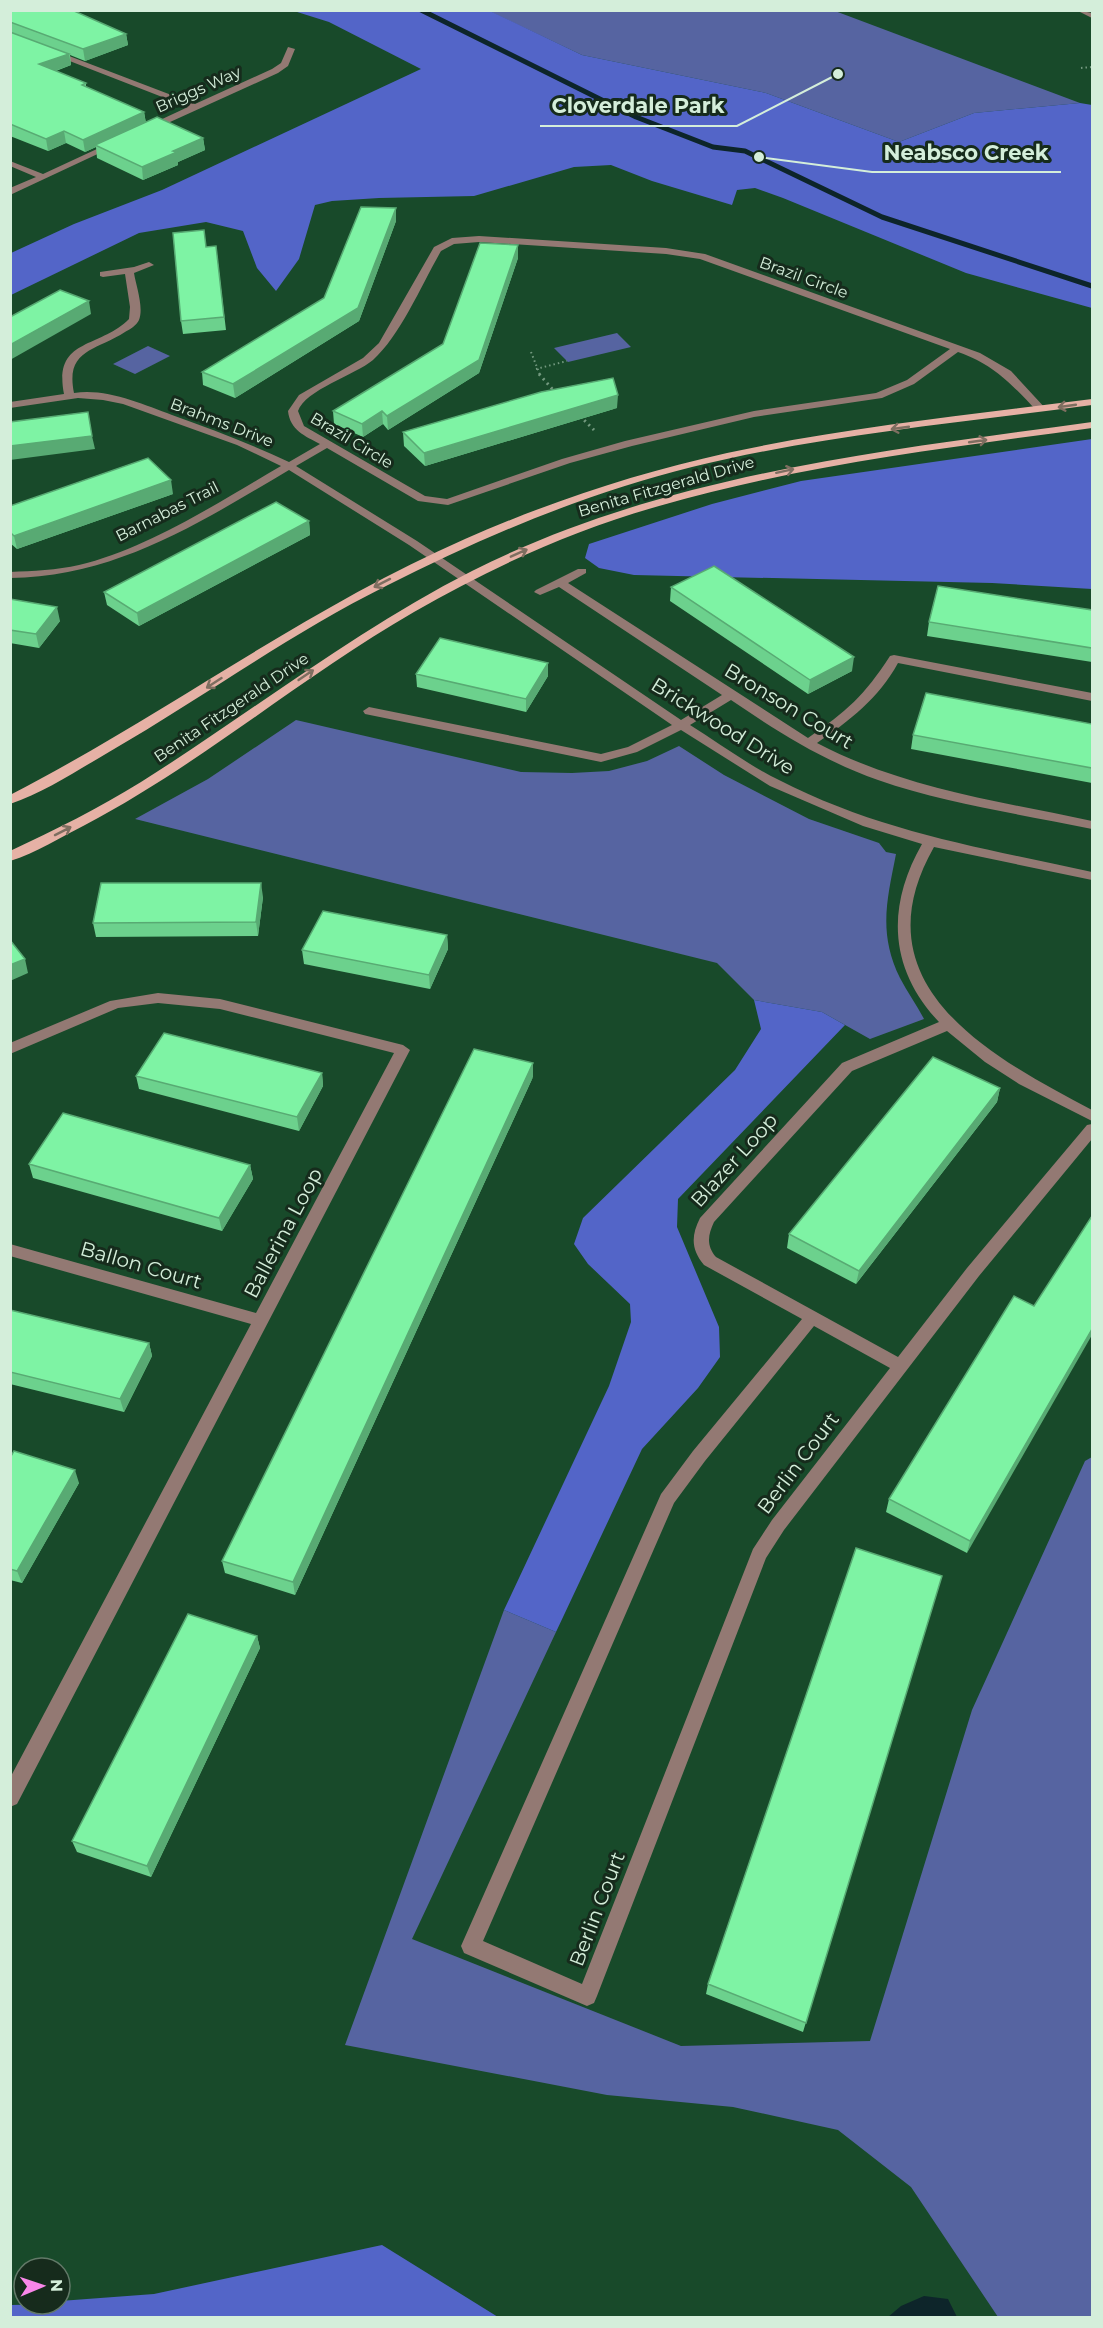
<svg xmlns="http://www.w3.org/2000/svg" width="1103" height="2328" font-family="Montserrat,sans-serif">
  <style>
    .green { fill: #5664a1 }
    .forest { fill: #5365c8 }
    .water { fill: #0d252a }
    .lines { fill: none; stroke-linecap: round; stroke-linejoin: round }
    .stream { stroke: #0d252a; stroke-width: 5 }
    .path-far1 { stroke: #73997f; stroke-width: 2; stroke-dasharray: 1.5 3; stroke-linecap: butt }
    .path { stroke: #73997f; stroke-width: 3; stroke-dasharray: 2 4; stroke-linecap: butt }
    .minor { fill: #937973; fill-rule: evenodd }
    .major { fill: #e6b1a5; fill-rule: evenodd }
    .wall { fill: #6cd18d }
    .shaded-wall { fill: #58aa73 }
    .building { fill: #7ef3a4; stroke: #58aa73; stroke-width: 1.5 }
    .oneway { stroke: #7e6e60 }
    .labels { text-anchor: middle; stroke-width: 6; stroke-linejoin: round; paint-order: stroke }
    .far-street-label { font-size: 16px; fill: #d4eeda; stroke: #162b1c }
    .street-label { font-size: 20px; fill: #d4eeda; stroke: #162b1c }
    .leader { fill: none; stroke: #d4eeda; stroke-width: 2 }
    .callout-dot { fill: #d4eeda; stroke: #162b1c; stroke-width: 2 }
    .callout-label { font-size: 21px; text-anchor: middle; font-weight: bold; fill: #d4eeda; stroke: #162b1c; stroke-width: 6; stroke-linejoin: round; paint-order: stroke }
  </style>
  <rect width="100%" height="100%" fill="#184a2a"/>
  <path class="green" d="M489,11H835L1080,103L974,113L899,142L766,93L582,55Z
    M617,333L631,347L568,362L554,348Z
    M148,346L170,356L135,374L113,364Z
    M296,720L521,772L572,773L609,771L647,761L679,746L724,775L809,819L879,843L886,852L896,854C887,900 878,933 900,978C907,992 917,1005 924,1019L870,1039L822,1012L754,1000L717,963L135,819L208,779Z
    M1092,1457V2317H998L911,2187L838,2130L733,2107L607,2095L345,2045L504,1610L556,1632L412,1939L681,2046L870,2041L972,1710L1085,1461Z"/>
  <path class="forest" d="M294,11H490L582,55L766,93L899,142L974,113L1080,103L1092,105V308L966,273L783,198L755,188L737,190L732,205L652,181L611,165L574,167L474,196L379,198L332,201L315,205L299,259L276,291L257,268L243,231L206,222L139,233L11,295V253L74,224L162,190L421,69L329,22Z
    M1092,439V589L992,583L634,575L599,568L585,558L589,544L712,504L801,481Z
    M754,1000L822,1012L845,1025L678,1199L677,1227L719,1327L720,1357L698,1388L642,1449L556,1632L504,1610L609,1386L631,1322L630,1304L588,1264L574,1244L583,1218L735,1070L761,1029Z
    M382,2245L498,2317H11V2305L60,2304V2301L154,2294Z"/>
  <path class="water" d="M924,2296L948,2299L957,2317H888L901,2306Z"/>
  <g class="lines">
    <path class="stream" d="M421,10L636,117L713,147L745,151L882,217L1092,286"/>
    <path class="path-far1" d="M1081,68L1092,67
      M531,352L540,375
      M536,369L567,361"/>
    <path class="path" d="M539,374L555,392
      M580,416L594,430"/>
    <path class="minor" d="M1076,10L1092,13V18Z
      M288,47L295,49L288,66L278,73L148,132L144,129L145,127L188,107L49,53L56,51L195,104L272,69L281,63Z
      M112,142L119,144L10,195V188L36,177L10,166V161L43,174Z
      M479,236L666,248L705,254L980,353L1011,371L1046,409L1037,411C1011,384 995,365 958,352L914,384L882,398L754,417L632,446L570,463L448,505L418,501L327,448L296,466L417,541L681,720L722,695L559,587L540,595L534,592L536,590L578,569H586V573L568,583L808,738C847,711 864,696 890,656L894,655L1092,693V701L898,663C879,698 849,721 817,743C903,788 998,801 1092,821V829C1021,814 947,804 878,780C824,761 778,732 731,700L690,725C719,743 748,765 779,780C880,832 983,848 1092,872V880L934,847C856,984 989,1056 1092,1110V1121L1019,1084L985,1062L947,1031L852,1071L714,1222C708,1235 706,1245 716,1257L898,1357L967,1268L1087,1125L1092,1124V1139L979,1276L784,1530L766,1558L597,1996L594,2003L587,2006L464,1953L461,1946L661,1494L693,1451L802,1319L704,1265C691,1249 691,1236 700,1218L842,1063L939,1022C889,969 886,907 922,844L863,826L770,786L681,730L637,752L601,762L365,714L363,711L369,707L601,754L628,747L672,725L409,545L289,470C201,522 116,577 10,578V572C33,571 57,570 79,565C147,549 221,501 281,466L237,445L123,404L103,400L78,398L10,408V402L64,394C53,338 99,349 129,319L130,307L125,274L103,277L100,276V272L134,267L149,262L154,265L134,273C136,286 144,307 139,320C137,325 129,330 125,332C96,351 65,349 74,393C107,388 142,404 172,415C212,429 250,444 289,462L320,444C305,436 290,430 288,411L299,395L363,358L379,343L434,247L452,238ZM479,242L666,254L700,259L950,349L907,380L876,393L754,411L625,441L562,459L447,499L425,496L304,426L298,411C305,390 355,375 373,360C400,336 422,284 441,251L454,244ZM814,1326L890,1368L772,1520L753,1549L582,1984L483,1941L674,1503L705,1461Z
      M158,993L220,999L403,1045L410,1050L17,1804L10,1807V1778L251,1324L10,1256V1244L256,1313L394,1053L220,1009L158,1003L118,1008L10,1054V1043L110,1001Z"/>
    <path class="major" d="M1092,399V405C959,423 823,435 692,467C585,494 484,536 386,586C290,634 202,698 109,752C78,770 45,792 10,804V795C165,715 305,609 465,539C549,502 637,473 727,453C847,427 970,415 1092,399Z
      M1092,422V428C947,448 800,465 659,506C574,530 492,567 414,612C301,677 201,764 85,825C61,837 36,853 10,861V851C55,830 99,808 141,782C252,712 354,631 472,571C664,474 882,451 1092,422Z"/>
  </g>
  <path class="wall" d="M10,10L126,34L128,45L85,61L70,55L71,65L56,71L86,83V87L144,112L146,123L203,138L205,150L178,162V165L143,180L97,158L96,147L85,152L66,143L48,151L10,136Z
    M396,208V221L359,321L235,398L203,385L202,372L324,298Z
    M518,245V258L479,373L388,430L383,424L363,437L334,424L333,411L443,344Z
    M216,246L226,330L183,334L181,321Z
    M617,408L425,466L404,446L403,432Z
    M173,494L17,549L10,543V506Z
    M309,521L310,535L139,626L107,605L104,592Z
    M671,587L852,671L808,694L670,601Z
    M10,599L60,621L39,648L10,643Z
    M1092,610V662L927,636L929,622Z
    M416,674L548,676L526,712L417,687Z
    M1092,724V783L911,749L913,735Z
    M263,897L258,936L96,937L93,923Z
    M447,935L448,949L430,989L304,964L302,950Z
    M322,1073L323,1086L299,1131L139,1089L136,1076Z
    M533,1077L295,1595L225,1573L222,1561Z
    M1000,1088L997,1102L856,1284L787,1248L789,1234Z
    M29,1164L250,1165L253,1179L222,1231L33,1178Z
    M1092,1216L967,1553L886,1512L889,1499L1034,1306Z
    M10,1310L149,1343L152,1356L124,1412L10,1384Z
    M10,1458L79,1483L22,1583L10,1580Z
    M938,1589L803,2032L706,1994L708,1984Z
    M257,1636L260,1648L151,1877L77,1852L72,1841Z"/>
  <path class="shaded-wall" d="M126,34L128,45L85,61L83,49Z
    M69,54L71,65L41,76L39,64Z
    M144,112L146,124L95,145L96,147L85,152L83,140Z
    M64,131L66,143L48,151L46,139Z
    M203,138L205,150L178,162V165L143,180L142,167L173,151Z
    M396,208V221L359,321L235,398L233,384L358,308Z
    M518,245V258L479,373L388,430L387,416L479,360Z
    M89,301L91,314L10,360V345Z
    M618,395L617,408L425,466L424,453Z
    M382,411L383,424L363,437L362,424Z
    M92,436L95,449L10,460V446Z
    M171,480L173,494L17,549L14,536Z
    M309,521L310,535L139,626L137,613Z
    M57,607L60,621L39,648L36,634Z
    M854,657L852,671L808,694L810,680Z
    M548,663V676L526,712V699Z
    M261,883L263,897L258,936L256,922Z
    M447,935L448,949L430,989L429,975Z
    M25,959L28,973L10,981V965Z
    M533,1063V1077L295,1595L293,1582Z
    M322,1073L323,1086L299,1131L297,1117Z
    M1000,1088L997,1102L856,1284L859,1271Z
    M250,1165L253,1179L222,1231L219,1218Z
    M1092,1329V1335L967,1553L970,1541Z
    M149,1343L152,1356L124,1412L120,1399Z
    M75,1470L79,1483L22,1583L17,1571Z
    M257,1636L260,1648L151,1877L147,1866Z"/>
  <path class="building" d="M10,10H72L126,34L83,49L10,22Z
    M10,32L69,54L39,64L86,83L82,85L144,112L83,140L64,131L46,139L10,124Z
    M157,117L203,138L173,151L177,152L142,167L95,145Z
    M361,207L396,208L358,308L233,384L202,372L324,298Z
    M204,230L206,247L216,246L224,317L181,321L173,233Z
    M480,243L518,245L479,360L387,416L382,411L362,424L333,411L443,344Z
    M60,290L89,301L10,345V317Z
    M613,378L618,395L424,453L403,432L541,392Z
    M88,412L92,436L10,446V422Z
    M148,458L171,480L14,536L10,532V506Z
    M276,502L309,521L137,613L104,592Z
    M714,566L854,657L810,680L671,587Z
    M938,586L1092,610V648L929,622Z
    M10,599L57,607L36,634L10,630Z
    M440,638L548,663L526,699L416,674Z
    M926,693L1092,724V768L913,735Z
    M101,883H261L256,922L93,923Z
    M323,911L447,935L429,975L302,950Z
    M10,940L25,959L10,965Z
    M164,1033L322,1073L297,1117L136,1076Z
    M474,1049L533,1063L293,1582L222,1561Z
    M933,1057L1000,1088L859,1271L789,1234Z
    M63,1113L250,1165L219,1218L29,1164Z
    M1092,1216V1329L970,1541L889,1499L1014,1296L1034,1306Z
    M10,1310L149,1343L120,1399L10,1372Z
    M14,1451L75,1470L17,1571L10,1569V1458Z
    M856,1548L942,1576L806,2023L708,1984Z
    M188,1614L257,1636L147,1866L72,1841Z"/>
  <defs><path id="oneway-shaft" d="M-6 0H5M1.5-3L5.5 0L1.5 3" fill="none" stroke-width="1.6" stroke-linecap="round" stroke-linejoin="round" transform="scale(1.5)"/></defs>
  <g class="oneway">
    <use href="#oneway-shaft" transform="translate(1067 406) rotate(172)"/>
    <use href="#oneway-shaft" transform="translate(900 428) rotate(172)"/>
    <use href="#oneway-shaft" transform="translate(978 441) rotate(-8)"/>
    <use href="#oneway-shaft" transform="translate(785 471) rotate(-12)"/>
    <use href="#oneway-shaft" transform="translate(519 553) rotate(-24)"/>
    <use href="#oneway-shaft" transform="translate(382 583) rotate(153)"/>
    <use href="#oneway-shaft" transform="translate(306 675) rotate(-34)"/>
    <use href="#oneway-shaft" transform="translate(214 683) rotate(147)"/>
    <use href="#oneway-shaft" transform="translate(63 831) rotate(-27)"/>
  </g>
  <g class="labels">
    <g class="far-street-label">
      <text transform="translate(198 89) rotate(-24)" y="6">Briggs Way</text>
      <text transform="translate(804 277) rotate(20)" y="6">Brazil Circle</text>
      <text transform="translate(222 422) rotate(21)" y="6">Brahms Drive</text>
      <text transform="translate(352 440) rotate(31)" y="6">Brazil Circle</text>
      <text transform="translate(666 486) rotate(-16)" y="6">Benita Fitzgerald Drive</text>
      <text transform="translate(167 511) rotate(-27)" y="6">Barnabas Trail</text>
      <text transform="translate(231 707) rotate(-34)" y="6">Benita Fitzgerald Drive</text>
    </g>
    <g class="street-label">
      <text transform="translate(789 706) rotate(31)" y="7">Bronson Court</text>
      <text transform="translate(723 726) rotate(32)" y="7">Brickwood Drive</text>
      <text transform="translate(734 1160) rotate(-48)" y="7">Blazer Loop</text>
      <text transform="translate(283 1233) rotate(-62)" y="7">Ballerina Loop</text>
      <text transform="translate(141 1265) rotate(16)" y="7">Ballon Court</text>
      <text transform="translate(798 1463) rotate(-53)" y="7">Berlin Court</text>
      <text transform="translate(597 1909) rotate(-69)" y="7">Berlin Court</text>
    </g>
  </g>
  <path class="leader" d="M838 74L737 126H540M759 157L872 172H1061"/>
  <g class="callout-dot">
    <circle cx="838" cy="74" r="6"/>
    <circle cx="759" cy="157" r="6"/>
  </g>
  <g class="callout-label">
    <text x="638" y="113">Cloverdale Park</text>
    <text x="966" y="160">Neabsco Creek</text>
  </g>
  <rect width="1103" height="2328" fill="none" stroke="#d4eeda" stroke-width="24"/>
  <g transform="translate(42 2286) rotate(88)"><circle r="28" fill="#162b1c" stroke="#627968" stroke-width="1.5"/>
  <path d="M0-4.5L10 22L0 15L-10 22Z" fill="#f987e9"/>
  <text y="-9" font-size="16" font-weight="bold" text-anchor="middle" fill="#d4eeda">N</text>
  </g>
</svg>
